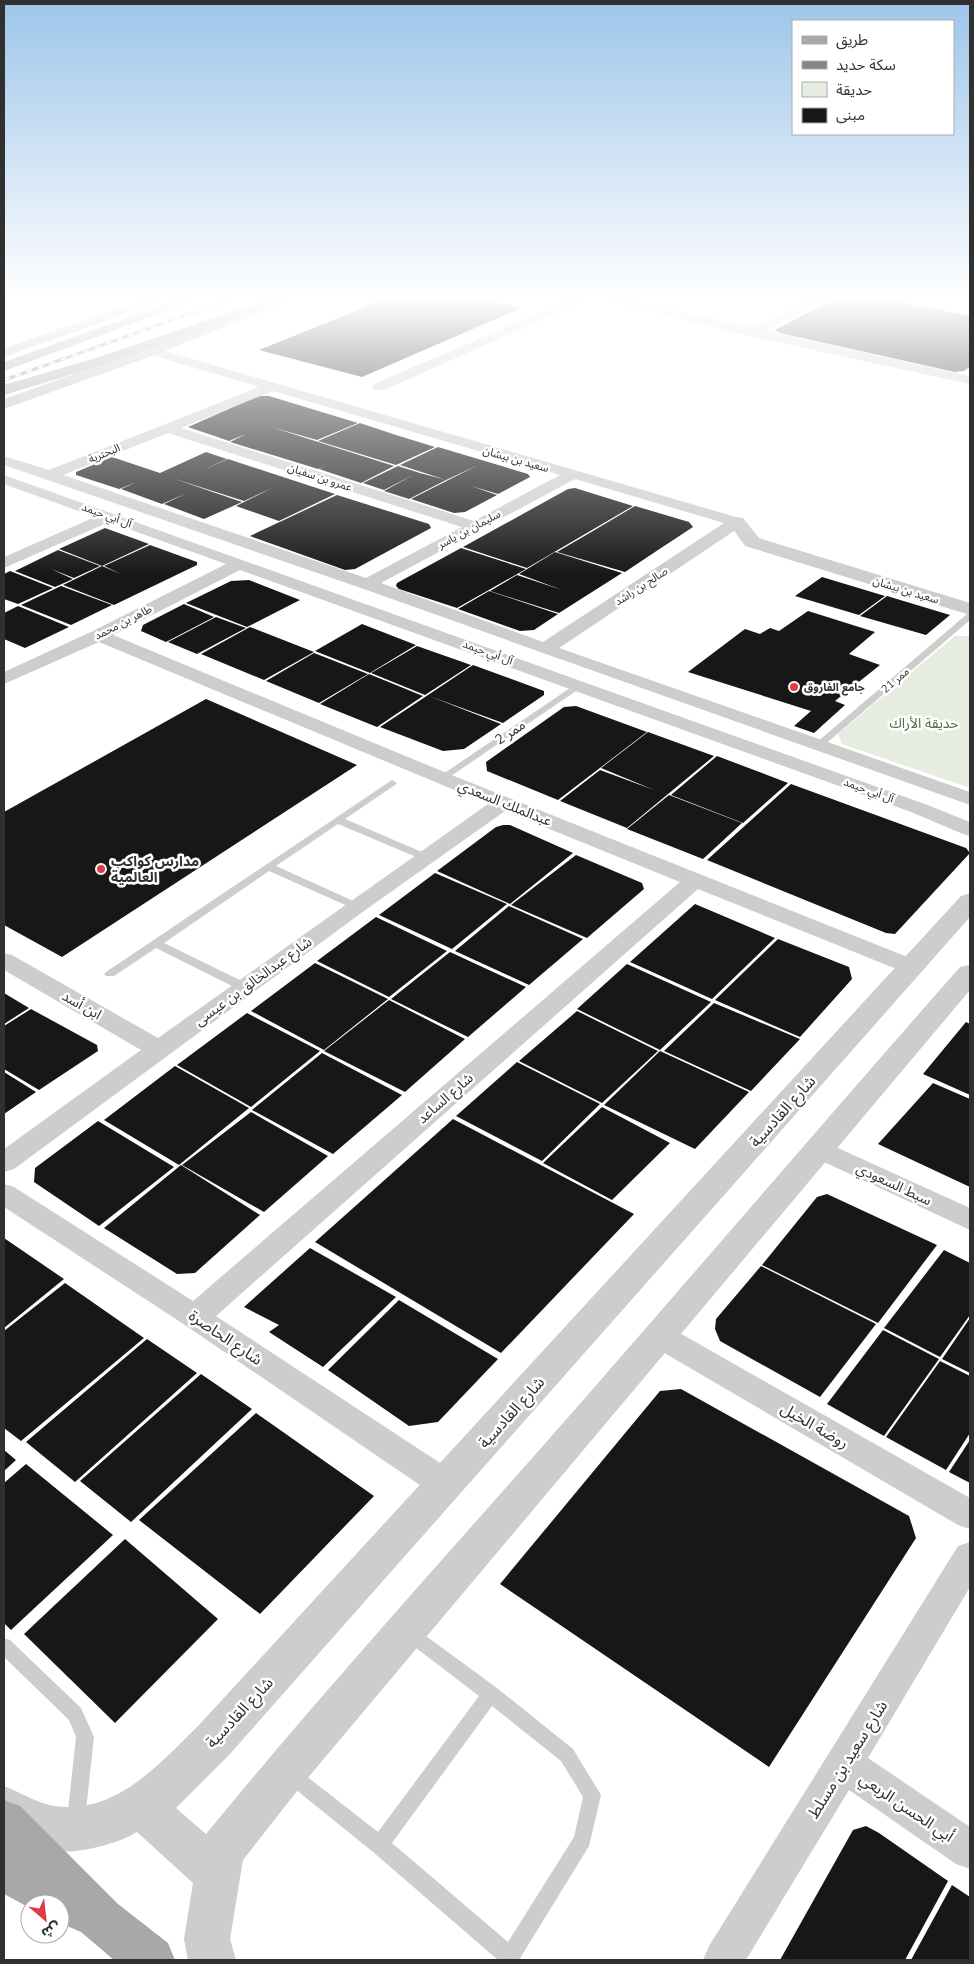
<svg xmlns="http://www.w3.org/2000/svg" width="974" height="1964" font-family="'Nunito Sans','Noto Sans Arabic',sans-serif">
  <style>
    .green { fill: #e6ecdf }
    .building { fill: #171717 }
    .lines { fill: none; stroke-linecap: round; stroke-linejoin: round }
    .service { fill: #cdcdcd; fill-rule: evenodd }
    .minor { fill: #cdcdcd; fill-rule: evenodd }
    .tertiary { fill: #cdcdcd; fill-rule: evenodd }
    .secondary { fill: #bababa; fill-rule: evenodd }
    .primary { fill: #a8a8a8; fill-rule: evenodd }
    .trunk { fill: #a0a0a0; fill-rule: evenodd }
    .rail-casing { stroke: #858585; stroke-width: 3 }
    .rail { stroke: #fff; stroke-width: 2; stroke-dasharray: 6; stroke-linecap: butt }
    .poi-dot { fill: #dc3e43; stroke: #fff; stroke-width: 2 }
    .labels { text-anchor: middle; stroke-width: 5; stroke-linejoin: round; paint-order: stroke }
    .far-street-label { font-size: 11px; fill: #303030; stroke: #fff }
    .far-poi-label { font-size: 11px; font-weight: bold; fill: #303030; stroke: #fff; text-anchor: start }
    .park-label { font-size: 14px; fill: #526a40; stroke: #fff }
    .street-label { font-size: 14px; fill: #303030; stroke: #fff }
    .poi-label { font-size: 14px; font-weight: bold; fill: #303030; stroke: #fff; text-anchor: start }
    .near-street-label { font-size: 16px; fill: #303030; stroke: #fff }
  </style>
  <rect width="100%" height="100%" fill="#fff"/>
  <path class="green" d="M955,636H970V788L842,744L838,734Z"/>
  <path class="building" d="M383,300H492L521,308L362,377L259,350Z
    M832,300H891L970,316V367L964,371L955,372L780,333L775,330Z
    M258,396H269L358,423L317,440L271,427L394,466L361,483L319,469L325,466L318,469L230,442L246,434L229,441L188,427Z
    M360,423L396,435L435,447L396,465L318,441Z
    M438,447L528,474L530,477L498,494L471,486L497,495L465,512L454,513L411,499L478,465L446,480L400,465Z
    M206,452L227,459L201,471L228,459L335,494L279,521L236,506L272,488L244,501L172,478L242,502L204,519L164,504L187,493L162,504L121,489L137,482L119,489L76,475V472L112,457L160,473Z
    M398,466L420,473L446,480L409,499L384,491L415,474L384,490L363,483Z
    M575,488L633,506L527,568L463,547L568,489Z
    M337,495L429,524L431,528L355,569L345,570L250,536Z
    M635,506L689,522L693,527L658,550L593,531Z
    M105,528L149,544L102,566L59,549Z
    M593,531L658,550L625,572L557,552Z
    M150,545L197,562V565L114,605L63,585L102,566L121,574L104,566Z
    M461,548L526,569L457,608L399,589L396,586L397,583Z
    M58,550L100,566L74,578L51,569L73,579L55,587L15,571Z
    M555,552L622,573L559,613L490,591L517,575L562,590L519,574Z
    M10,571L53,588L18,604L4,599V574Z
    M822,577L885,596L859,615L795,596Z
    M249,580L300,600L247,627L186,603L231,581Z
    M61,586L112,605L71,625L21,605Z
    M489,591L558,614L534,630L520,631L458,609Z
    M887,596L950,615L926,635L860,616Z
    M184,604L214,617L166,642L141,631L143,625Z
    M18,606L69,627L25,648L4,639V613Z
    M808,611L875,632L849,654L880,665L835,701L845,705L814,733L794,726L811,711L688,672L745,629L760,634L770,628L779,631Z
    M216,617L246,628L197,654L168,642Z
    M362,624L416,645L370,673L315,651Z
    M250,627L314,652L264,680L201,654Z
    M417,646L471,665L425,695L371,673Z
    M314,653L368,674L319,703L266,681Z
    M473,665L544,691V695L503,723L429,696L501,724L464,749L443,751L380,727Z
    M369,674L423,696L377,727L320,704Z
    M206,699L357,765L62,957L4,925V812Z
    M576,706L647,732L558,800L487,771L486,762L564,707Z
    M648,732L714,756L627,828L560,801L600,770L654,790L601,768Z
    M717,756L788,783L743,823L671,795Z
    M791,784L966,848L970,853L895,934L886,933L707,860Z
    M669,795L742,823L703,859L627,829Z
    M503,825H510L573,853L510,904L437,871L496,827Z
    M576,855L642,883L644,889L587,938L511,905Z
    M435,873L507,904L452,949L379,915Z
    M695,904L775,938L712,999L630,962Z
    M509,906L583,939L529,985L455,951Z
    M376,917L447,951L389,997L317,961Z
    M778,939L849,967L852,979L800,1037L715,1000Z
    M450,952L526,987L468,1037L391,999Z
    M315,963L388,999L324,1050L251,1011Z
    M627,964L711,1002L660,1050L577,1009Z
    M4,993L29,1008L4,1024Z
    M389,1000L465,1039L405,1092L324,1051Z
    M714,1003L800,1039L751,1091L664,1051Z
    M31,1009L97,1045L98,1051L39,1090L4,1069V1026Z
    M577,1011L658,1051L602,1103L519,1061Z
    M247,1013L320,1051L251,1107L177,1065Z
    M966,1022L970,1024V1095L923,1074Z
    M660,1051L749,1092L695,1149L604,1105Z
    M322,1053L402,1095L333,1154L252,1110Z
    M517,1062L600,1104L542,1161L456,1116Z
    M175,1066L249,1108L179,1165L104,1120Z
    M4,1072L36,1092L4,1114Z
    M933,1083L970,1099V1187L878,1144Z
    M602,1107L670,1143L612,1200L543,1163Z
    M251,1112L328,1156L264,1212L182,1165Z
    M453,1119L634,1214L501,1353L315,1242Z
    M98,1121L174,1167L99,1226L34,1182L35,1168Z
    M181,1165L260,1215L195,1273L177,1274L104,1228Z
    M827,1194L937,1245L878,1323L762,1265L817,1197Z
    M4,1238L64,1279L4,1328Z
    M310,1248L396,1297L323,1367L269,1332L279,1325L244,1307Z
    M944,1250L970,1263V1315L940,1357L884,1328Z
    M761,1266L876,1324L820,1397L720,1341L715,1329L716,1319Z
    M65,1283L144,1338L21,1441L4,1428V1331Z
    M399,1300L498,1359L438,1422L409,1426L328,1370Z
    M970,1318V1373L942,1359Z
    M883,1330L939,1359L884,1436L827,1404Z
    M147,1339L197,1373L75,1482L26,1442Z
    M940,1361L970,1376V1433L946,1470L886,1437Z
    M201,1374L252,1409L131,1522L80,1481Z
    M681,1389L909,1516L916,1538L769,1767L500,1584L660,1391Z
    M256,1413L374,1496L260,1614L139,1520Z
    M970,1440V1483L949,1472Z
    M4,1450L16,1460L4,1471Z
    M26,1464L113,1535L11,1630L4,1623V1483Z
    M125,1539L218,1619L115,1723L24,1634Z
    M866,1826L879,1833L948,1881L905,1960H780L853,1830Z
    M952,1885L970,1897V1960H911Z"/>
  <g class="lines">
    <path class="service" d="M967,614H970V620L822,747H816V743Z
      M579,682L582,683V687L445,780H439L437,778Z
      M392,780L397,783L395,785L345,819L429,855L430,857L429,859H421L338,824L276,866L360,904L361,906L360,908H352L269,871L164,943L248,984L250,987L248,990H240L156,948L114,976H106L104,974L106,972Z
      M409,1625L415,1628L497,1688L573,1749L601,1795L589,1846L519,1960H498L373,1852L284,1780L281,1774L284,1768L290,1765L296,1768L378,1832L479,1696L403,1638L401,1633L403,1628ZM492,1706L561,1761L583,1797L574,1837L508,1942L392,1843Z
      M4,1638L10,1640L81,1708L94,1737L85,1820L82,1826L76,1829L70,1826L67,1820L76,1737L69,1720L4,1657Z"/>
    <path class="minor" d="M569,300H586L384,390H374L372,387L374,384Z
      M605,300H629L754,328L807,300H823L767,331L970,376V384L754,337Z
      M151,347L743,519L745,522L743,525L559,648L970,792V805L361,588L4,465V456L49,470L259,387L147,354L145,351ZM273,391L560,475L474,521L181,428ZM168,433L462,527L366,578L63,475ZM575,479L724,523L543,642L381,583Z
      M4,475L925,804L970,822V836L963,834L911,812L240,570L113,635L449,774L920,962L924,967L920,972L912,974L904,972L698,889L216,1316L457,1474L461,1484L457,1494L445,1498L433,1494L185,1325L4,1207V1184L14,1187L193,1301L680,882L505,811L364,911L14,1169L4,1172V1149L141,1050L4,970V953L12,955L158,1038L488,804L99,642L4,684V672L93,631L226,564L109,522L4,568V557L95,517L4,484Z
      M818,1139L970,1208V1230L809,1155L805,1148L809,1141Z
      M660,1324L671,1328L970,1498V1529L958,1525L649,1344L645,1336L649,1328Z
      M970,1542V1587L868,1758L970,1827V1869L956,1864L849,1790L746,1960H703L709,1946L958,1546Z"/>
    <path class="tertiary" d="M737,517L743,518L759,538L970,603V615L745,546L728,522L731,518Z
      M970,893V917L229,1755L176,1808L206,1834C328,1685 458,1543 585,1398C710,1255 834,1110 960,967L970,965V990L301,1786L243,1860L230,1939L236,1960H188L184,1939L193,1883L137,1832C118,1844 72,1856 51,1850C35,1845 19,1837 4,1830V1786C20,1792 37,1803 54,1806C116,1815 159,1764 199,1725L961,896Z"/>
    <path class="secondary" d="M144,300H165L4,357V348Z
      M268,300L283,302L281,305L149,357L4,409V399L139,351Z"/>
    <path class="primary" d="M4,1800L20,1806L118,1904L168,1943L175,1960H114L81,1932L60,1923V1904H30V1908L4,1894Z"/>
    <path class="trunk" d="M177,300H197L4,371V362Z
      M266,300H287L109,363L4,395V385L99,357Z"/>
    <g class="rail-casing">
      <path id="rail" d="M4,380L229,300"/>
    </g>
    <use href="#rail" class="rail"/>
  </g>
  <linearGradient id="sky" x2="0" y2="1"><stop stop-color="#9dc5e9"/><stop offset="0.52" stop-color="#fff"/><stop offset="1" stop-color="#fff" stop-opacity="0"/></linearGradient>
  <rect width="974" height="575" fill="url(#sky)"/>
  <g class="poi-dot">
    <circle cx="794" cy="687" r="5"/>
    <circle cx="101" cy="869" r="5"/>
  </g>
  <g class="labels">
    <g class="far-street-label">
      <text transform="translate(104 453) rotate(-22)" y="4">البحترية</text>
      <text transform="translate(516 459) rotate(16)" y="4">سعيد بن بيشان</text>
      <text transform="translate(320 477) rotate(18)" y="4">عمرو بن سفيان</text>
      <text transform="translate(107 515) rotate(20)" y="4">آل أبي حيمد</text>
      <text transform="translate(469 529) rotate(-28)" y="4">سليمان بن ياسر</text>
      <text transform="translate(641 586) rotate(-33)" y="4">صالح بن راشد</text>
      <text transform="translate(906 590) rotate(17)" y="4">سعيد بن بيشان</text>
      <text transform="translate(123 622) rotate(-27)" y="4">طاهر بن محمد</text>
      <text transform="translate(488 652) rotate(20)" y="4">آل أبي حيمد</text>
      <text transform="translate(895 680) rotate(-41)" y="4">ممر 21</text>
      <text transform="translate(869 790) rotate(20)" y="4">آل أبي حيمد</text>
    </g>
    <g class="far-poi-label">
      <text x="804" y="691">جامع الفاروق</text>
    </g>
    <g class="park-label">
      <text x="924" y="728">حديقة الأراك</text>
    </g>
    <g class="street-label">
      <text transform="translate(510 732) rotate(-34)" y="5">ممر 2</text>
      <text transform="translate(505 803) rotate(22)" y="5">عبدالملك السعدي</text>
      <text transform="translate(253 981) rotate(-36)" y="5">شارع عبدالخالق بن عيسى</text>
      <text transform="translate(82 1005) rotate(30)" y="5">ابن أسد</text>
      <text transform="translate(445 1098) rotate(-41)" y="5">شارع الساعد</text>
      <text transform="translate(894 1184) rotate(25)" y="5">سبط السعودي</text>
    </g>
    <g class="poi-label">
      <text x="111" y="866">مدارس كواكب<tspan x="111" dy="16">العالمية</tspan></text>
    </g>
    <g class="near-street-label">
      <text transform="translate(782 1111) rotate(-48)" y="6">شارع القادسية</text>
      <text transform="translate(226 1337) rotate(34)" y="6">شارع الحاصرة</text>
      <text transform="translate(511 1412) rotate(-48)" y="6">شارع القادسية</text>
      <text transform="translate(815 1425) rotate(30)" y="6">روضة الخيل</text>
      <text transform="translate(239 1712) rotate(-47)" y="6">شارع القادسية</text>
      <text transform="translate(847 1759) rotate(-58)" y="6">شارع سعيد بن مسلط</text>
      <text transform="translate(907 1807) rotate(34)" y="6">أبي الحسن الربعي</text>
    </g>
  </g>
  <rect width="974" height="1964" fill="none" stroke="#303030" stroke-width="10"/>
  <rect x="792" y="20" width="162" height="115" fill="#ffffff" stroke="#acacac"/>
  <rect x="802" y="36" width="25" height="8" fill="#a8a8a8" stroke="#acacac"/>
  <text x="836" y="45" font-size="15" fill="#303030">طريق</text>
  <rect x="802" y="61" width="25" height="8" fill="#858585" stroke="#acacac"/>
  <text x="836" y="70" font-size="15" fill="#303030">سكة حديد</text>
  <rect x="802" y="82" width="25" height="15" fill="#e6ecdf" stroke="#acacac"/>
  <text x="836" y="95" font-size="15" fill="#303030">حديقة</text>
  <rect x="802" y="108" width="25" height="15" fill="#171717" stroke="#acacac"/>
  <text x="836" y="120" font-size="15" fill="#303030">مبنى</text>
  <g transform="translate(45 1919) rotate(152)"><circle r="24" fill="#ffffff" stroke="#acacac"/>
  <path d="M0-4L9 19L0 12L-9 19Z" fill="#dc3e43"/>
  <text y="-8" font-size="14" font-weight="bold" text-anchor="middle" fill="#303030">ش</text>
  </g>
</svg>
